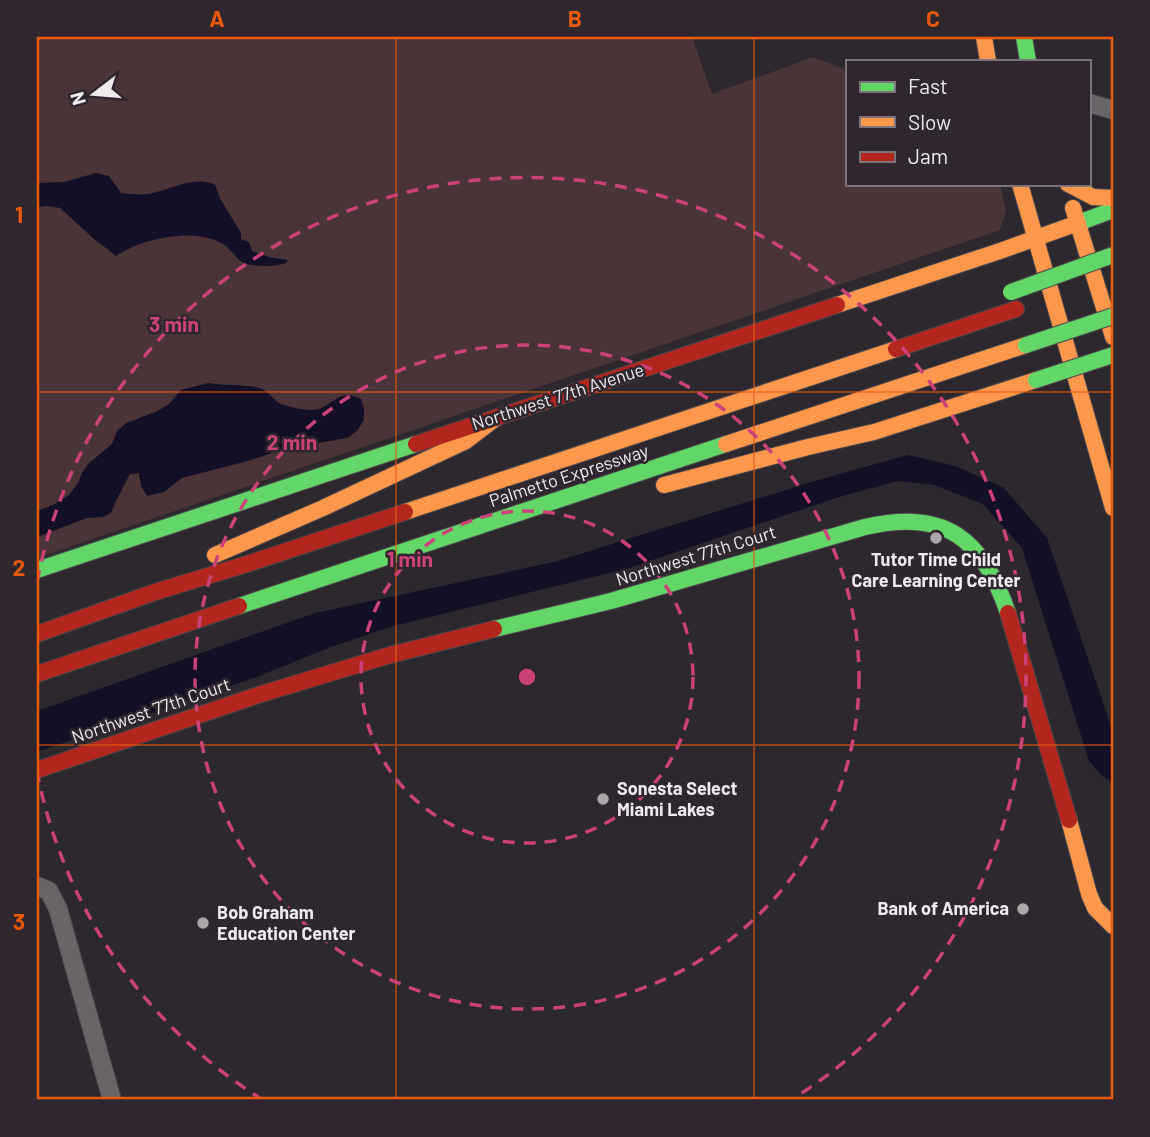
<svg xmlns="http://www.w3.org/2000/svg" width="1150" height="1137" font-family="Barlow,sans-serif">
  <style>
    .green { fill: #4a3437 }
    .water { fill: #130f26 }
    .lines { fill: none; stroke-linecap: round; stroke-linejoin: round }
    .street-casing { stroke: #494549; stroke-width: 20 }
    .fast-casing { stroke: #494549; stroke-width: 18 }
    .slow-casing { stroke: #494549; stroke-width: 18 }
    .jam-casing { stroke: #494549; stroke-width: 18 }
    .street { stroke: #686468; stroke-width: 18 }
    .fast { stroke: #63d668; stroke-width: 16 }
    .slow { stroke: #ff974d; stroke-width: 16 }
    .jam { stroke: #b3261e; stroke-width: 16 }
    .fast-bridge-casing { stroke: #494549; stroke-width: 18; stroke-linecap: butt }
    .fast-bridge { stroke: #63d668; stroke-width: 16 }
    .grid { fill: none; stroke: #e8590c; stroke-width: 2; stroke-opacity: 0.55 }
    .ring { fill: none; stroke: #cb4279; stroke-width: 3.5; stroke-dasharray: 12 9 }
    .poi-dot { fill: #aca6ab; stroke: #2f262e; stroke-width: 2.5 }
    .labels { text-anchor: middle; stroke-width: 5; stroke-linejoin: round; paint-order: stroke }
    .street-label { font-size: 18px; fill: #f0eaef; stroke: #2f262e }
    .poi-label { font-size: 18px; font-weight: bold; fill: #f0eaef; stroke: #2f262e; text-anchor: start }
    .centre { fill: #cb4279; stroke: #2f262e; stroke-width: 3.5 }
    .ring-label { font-size: 21px; text-anchor: middle; font-weight: bold; fill: #cb4279; stroke: #2f262e; stroke-width: 5; stroke-linejoin: round; paint-order: stroke }
    .neatline { fill: none; stroke: #e8590c; stroke-width: 2.5 }
    .grid-label { font-size: 23px; text-anchor: middle; font-weight: bold; fill: #e8590c }
  </style>
  <rect width="100%" height="100%" fill="#2d282d"/>
  <path class="green" d="M37,37H692L712,94L813,57L847,70V184H1000L1006,210L1000,230L37,558Z"/>
  <path class="water" d="M96,173L109,176L121,193C130,194 140,195 149,194C170,190 195,175 215,185L221,200L241,233V239L249,242L252,251L269,257L288,260L286,263C275,267 249,268 239,260C233,254 227,245 219,242C190,228 142,239 116,256L93,238L60,208L47,206L37,207V183L64,182Z
    M208,383C223,386 250,384 262,389C269,392 273,399 279,403C288,407 302,410 311,410C332,410 337,386 361,399L364,409V420L357,431L347,438L284,449L248,461L182,478L164,492L147,496L141,486L139,473L130,474L115,503L111,513L103,517L87,518L37,537V511L53,505L69,495L78,483L82,473L88,464L112,444L117,431L126,423L155,412L168,405L181,390Z
    M908,455L955,466L1004,488L1047,538L1113,732V783L1101,775L1089,761L1022,548L983,504L934,485L898,481L842,496L626,569L393,626L331,647L254,678L37,752V711L315,613L554,562L818,480Z"/>
  <g class="lines">
    <g class="street-casing">
      <path id="street" d="M1089,103L1113,110
        M37,886L49,891L58,909L112,1100"/>
    </g>
    <g class="fast-casing">
      <path id="fast" d="M1024,37L1028,61
        M1078,223L1113,210
        M37,570L416,444
        M239,606L726,444
        M494,629L611,601L865,527C945,508 983,539 1008,613"/>
    </g>
    <g class="slow-casing">
      <path id="slow" d="M984,37L988,61
        M1020,184L1113,508
        M1068,184L1093,197L1113,198
        M1073,208L1113,337
        M837,305L1000,251L1078,223
        M726,444L1026,345
        M664,485L808,447L874,432L1036,380
        M405,512L896,349
        M215,555L323,508L466,441L496,418
        M1069,820L1089,894L1095,908L1113,926"/>
    </g>
    <g class="jam-casing">
      <path id="jam" d="M896,349L1016,309
        M416,444L837,305
        M1008,613L1069,820
        M37,634L155,592L247,564L405,512
        M37,674L239,606
        M37,770L258,695L390,655L494,629"/>
    </g>
    <use href="#street" class="street"/>
    <use href="#fast" class="fast"/>
    <use href="#slow" class="slow"/>
    <use href="#jam" class="jam"/>
    <g class="fast-bridge-casing">
      <path id="fast-bridge" d="M1011,292L1113,255
        M1026,345L1113,316
        M1036,380L1113,355"/>
    </g>
    <use href="#fast-bridge" class="fast-bridge"/>
  </g>
  <path class="grid" d="M396,37V1100M754,37V1100M37,392H1113M37,745H1113"/>
  <g class="ring">
    <circle cx="527" cy="677" r="166"/>
    <circle cx="527" cy="677" r="332"/>
    <path d="M263 1100A499 499 0 0 1 37 772M37 582A499 499 0 1 1 791 1100"/>
  </g>
  <g class="poi-dot">
    <circle cx="936" cy="538" r="7"/>
    <circle cx="603" cy="799" r="7"/>
    <circle cx="1023" cy="909" r="7"/>
    <circle cx="203" cy="923" r="7"/>
  </g>
  <g class="labels">
    <g class="street-label">
      <text transform="translate(558 397) rotate(-18)" y="6">Northwest 77th Avenue</text>
      <text transform="translate(569 476) rotate(-18)" y="6">Palmetto Expressway</text>
      <text transform="translate(696 556) rotate(-17)" y="6">Northwest 77th Court</text>
      <text transform="translate(151 711) rotate(-19)" y="6">Northwest 77th Court</text>
    </g>
    <g class="poi-label">
      <text x="936" y="566" text-anchor="middle">Tutor Time Child<tspan x="936" dy="21">Care Learning Center</tspan></text>
      <text x="617" y="795">Sonesta Select<tspan x="617" dy="21">Miami Lakes</tspan></text>
      <text x="1009" y="915" text-anchor="end">Bank of America</text>
      <text x="217" y="919">Bob Graham<tspan x="217" dy="21">Education Center</tspan></text>
    </g>
  </g>
  <circle cx="527" cy="677" r="10" class="centre"/>
  <g class="ring-label">
    <text x="174" y="332">3 min</text>
    <text x="292" y="450">2 min</text>
    <text x="410" y="567">1 min</text>
  </g>
  <rect width="1150" height="1137" fill="none" stroke="#2f262e" stroke-width="77"/>
  <rect x="846" y="60" width="245" height="126" fill="#2f262e" stroke="#7c747b" stroke-width="2"/>
  <rect x="860" y="82" width="35" height="10" fill="#63d668" stroke="#7c747b" stroke-width="2"/>
  <text x="908" y="94" font-size="21" fill="#f0eaef">Fast</text>
  <rect x="860" y="117" width="35" height="10" fill="#ff974d" stroke="#7c747b" stroke-width="2"/>
  <text x="908" y="130" font-size="21" fill="#f0eaef">Slow</text>
  <rect x="860" y="152" width="35" height="10" fill="#b3261e" stroke="#7c747b" stroke-width="2"/>
  <text x="908" y="164" font-size="21" fill="#f0eaef">Jam</text>
  <g transform="translate(94 94) rotate(254)" stroke="#2f262e" stroke-width="5" paint-order="stroke">
  <path d="M0-5L12 26L0 18L-12 26Z" fill="#f0eaef"/>
  <text y="-10" font-size="19" font-weight="bold" text-anchor="middle" fill="#f0eaef">N</text>
  </g>
  <rect x="38" y="38" width="1074" height="1060" class="neatline"/>
  <g class="grid-label">
    <text x="217" y="27">A</text>
    <text x="575" y="27">B</text>
    <text x="933" y="27">C</text>
    <text x="19" y="223">1</text>
    <text x="19" y="576">2</text>
    <text x="19" y="930">3</text>
  </g>
</svg>
